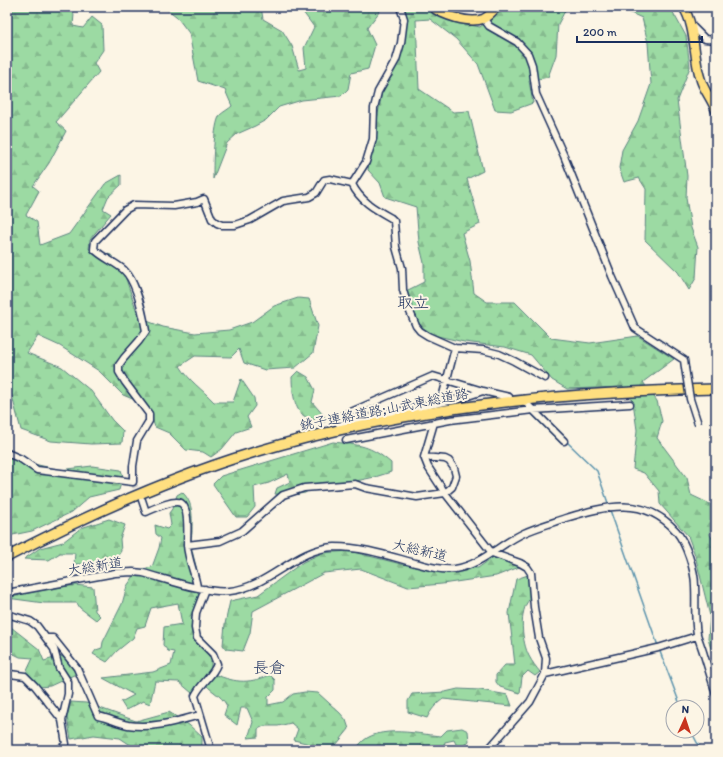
<svg xmlns="http://www.w3.org/2000/svg" width="723" height="757" font-family="Itim,'Klee One',sans-serif">
  <style>
    .forest { fill: url(#forest-firs); stroke: #5c8480 }
    .lines { fill: none; stroke-linecap: round; stroke-linejoin: round }
    .stream { stroke: #5b93ad; stroke-width: 1.5 }
    .minor-tunnel { stroke: #cfcdca; stroke-width: 6; stroke-dasharray: 6 3; stroke-linecap: butt }
    .minor-casing { stroke: #1b2f5e; stroke-width: 9 }
    .major-casing { stroke: #1b2f5e; stroke-width: 11 }
    .highway-casing { stroke: #1b2f5e; stroke-width: 12 }
    .minor { stroke: #fcf5e5; stroke-width: 6 }
    .major { stroke: #ffdf80; stroke-width: 8 }
    .highway { stroke: #ffdf80; stroke-width: 9 }
    .minor-bridge-casing { stroke: #1b2f5e; stroke-width: 9; stroke-linecap: butt }
    .minor-bridge { stroke: #fcf5e5; stroke-width: 6 }
    .labels { text-anchor: middle; stroke-width: 4; stroke-linejoin: round; paint-order: stroke }
    .street-label { font-size: 14px; fill: #1b2f5e; stroke: #fcf5e5 }
    .quarter-label { font-size: 16px; fill: #1b2f5e; stroke: #fcf5e5 }
  </style>
  <defs>
    <pattern id="forest-firs" width="22" height="20" patternUnits="userSpaceOnUse"><rect width="22" height="20" fill="#9cdaa3"/><path d="M5 1l3.5 6h-7zM16 11l3.5 6h-7z" fill="#86bb8f"/></pattern>
  </defs>
  <rect width="100%" height="100%" fill="#fcf5e5"/>
  <filter id="ink" filterUnits="userSpaceOnUse"><feTurbulence type="fractalNoise" baseFrequency=".025" numOctaves="2"/><feDisplacementMap in="SourceGraphic" scale="8" xChannelSelector="R" yChannelSelector="G"/><feConvolveMatrix kernelMatrix="1 2 1 2 8 2 1 2 1" color-interpolation-filters="sRGB"/></filter>
  <g filter="url(#ink)">
    <path class="forest" d="M7,7H69L74,14L73,26L83,28L92,17L102,25L103,50L94,63L99,72L56,122L66,131L49,163L33,186L39,191L26,215L37,222L40,245L69,234L105,184L121,175V185L108,197L103,209L111,214L90,239L89,249L111,255L125,276L139,318L163,327L195,333L229,330L252,322L274,306L298,298L309,299L318,326L313,353L295,368L265,370L244,363L239,349L231,357L195,356L180,366C190,382 201,388 214,402H233L241,379L254,398L255,406L247,417L251,427L236,432L222,449L211,457L203,452L186,450L169,433L155,427L147,405L123,395L99,371L60,346L38,336L27,353L62,367L91,391L112,420L123,431L122,443L91,444L51,441L21,430L12,396L7,388Z
      M164,7H261L263,19L282,30L292,46L299,70L306,68L304,48L314,27L300,8L301,7H383L367,28L375,45L368,69L351,73L348,89L341,96L302,100L279,107L266,120L255,126L237,134L227,143L213,179C213,167 213,125 220,115C223,112 229,109 232,106L225,90L198,81L189,33L176,16Z
      M404,7H424L451,21L480,27L498,13L501,7H567L558,24L556,55L548,77L529,81L533,103L511,111L495,110L478,64L456,39L430,19L416,20L419,89L453,112L469,111L483,171L467,179L480,224L462,233L470,261L474,293L487,302H515L551,338L590,343L638,336L674,359L643,382L657,401L662,421L657,438L687,478L691,495L710,504V535L716,544V665L708,639L710,616L695,555L688,536L660,504L659,491L644,473L633,469L637,430L633,402L624,387L567,389L552,380L531,355L505,347L464,342L433,335L422,327L413,315L406,291L424,282V263L419,242L416,207L385,197L380,183L368,170L382,92L392,76L401,43L402,12Z
      M617,7H670L686,36L690,67L677,100L687,176L686,198L691,228L698,247L696,278L689,290L678,272L645,240L646,189L639,178L624,182L619,168L622,150L638,121L651,84L648,43L642,18Z
      M298,371L308,377L315,390L312,402L325,417V422C319,420 312,420 306,417C294,412 292,389 292,377Z
      M333,442C360,445 370,445 391,463V472L375,477L351,482L319,483L305,493L293,495L275,494L277,488L290,482L288,474L269,483L254,487L255,507L247,517H236L213,484L221,476Z
      M7,448L34,464L60,470L92,466L121,470L123,476L119,490L89,497L72,512L32,531L8,536Z
      M182,492C194,503 192,517 192,532C192,536 190,540 191,544C193,560 201,576 199,593C199,596 197,599 197,602C196,608 196,610 191,615L195,639L206,650L211,660V673C234,682 246,685 270,675L275,680V690L268,697V705L283,702L293,694L305,692L318,693L340,713L346,720L349,729L332,750H316L315,748L306,743L294,740L298,729L291,723L278,726H264L258,729V737L248,738L253,722L247,708H241L237,725L224,715L227,706C221,694 209,691 203,681L192,693L179,682L155,681L150,704L143,701L126,710L121,702L134,695L103,678L153,672L171,665L174,652L168,651L163,645L164,627L182,624L178,603L151,608L145,626L137,628L133,638L117,651L107,662L93,654L96,650L102,648L103,642L122,604L127,586L134,576L143,569L152,567L159,548L161,538L156,534L155,525L167,529L171,525L169,513L172,509L177,495Z
      M109,519L125,525L120,539L121,551L112,564H74L75,553H60L49,560L24,559L40,548L63,542L81,528Z
      M349,551L401,564L478,568L495,556L522,566L496,576L442,584L408,587L361,569L324,573L253,611L250,633L243,651L226,649L223,645L225,624L230,601L258,595L303,562L322,553Z
      M528,575L530,599C518,610 522,643 529,656C532,662 536,667 540,672L535,676L528,671L522,677L520,693L500,687L496,682V675L505,665H515L509,613L516,579Z
      M75,585L93,587L95,611L100,616L96,620L80,608L77,603H44L7,598L37,591Z
      M7,624L39,649L44,661L61,656L67,660L76,674L50,686L39,687L26,673L33,658L20,657L10,652L7,654Z
      M458,689L480,690L508,695L512,706L443,699C435,705 431,710 427,718L408,712V701L412,694L445,692Z
      M71,702L86,703L136,721L169,712L189,725L202,737V746L200,750H138L120,738L94,735L71,739L67,717Z
      M462,728L468,731L469,741L467,744L461,746L459,750L454,740L445,742L443,750H356C370,722 416,734 441,736L447,730Z"/>
    <g class="lines">
      <path class="stream" d="M566,441L597,471L609,506
        M610,510L658,646
        M659,649L681,707
        M691,731L701,750"/>
      <path class="minor-tunnel" d="M434,423L441,402
        M133,482L140,497"/>
      <g class="minor-casing">
        <path id="minor" d="M484,19L489,26L517,42L528,54L532,65L536,94L564,156L612,276L635,328L684,360L685,368
          M691,25L705,39L716,40
          M352,184L366,162L373,139L374,108L378,92L396,60L401,43L404,19L400,7
          M483,391L459,399L339,424L337,418L433,376L483,391L509,397
          M441,402L455,348
          M526,403L564,441
          M434,423L424,457L428,467L445,493L492,553L520,563L527,567L531,573L534,607L539,638L546,658L545,674L530,702L488,750
          M346,440L450,420L533,410L630,404
          M7,453L21,459L37,470L133,482V466L137,441L149,421V414L125,382L119,372V365L124,358L139,341L146,331C143,314 137,282 124,270C115,262 103,258 94,249L95,241L125,210L134,205L174,206L197,202L204,199L212,219L217,223L222,225H235L250,220L283,201L309,197L316,193L324,180L330,179L352,184C360,201 375,209 391,218L394,221L396,247L402,268L403,290L408,307L416,326L420,331L428,336L455,348L483,350L499,354L514,361L545,378
          M142,500L146,512C153,509 174,499 181,503C190,509 187,536 187,545C188,560 195,573 197,587
          M187,545L220,541L242,531L283,495L304,488L355,484L366,488L417,497L445,493L452,487L456,476L454,468L449,461L445,459L424,457
          M205,589L196,613L195,628L197,638L213,654L217,664C213,676 200,684 195,696L211,750
          M7,593L115,573L133,572L143,573C166,579 207,594 230,591C269,587 296,548 335,547C363,547 389,556 415,563C428,566 441,571 455,569C481,565 500,544 524,533C537,527 552,523 566,518C606,506 644,495 676,531C686,543 695,570 695,586C696,602 694,618 697,634C699,641 702,648 704,655C708,668 712,681 716,694
          M7,614L30,621L37,626L54,649L59,668L68,682V694L62,720L66,744L59,750
          M47,638H53L77,668L98,716C108,718 118,723 128,725C153,729 177,721 200,715
          M545,674L658,648L697,636
          M7,676L10,674L25,676L35,686L62,720"/>
      </g>
      <g class="major-casing">
        <path id="major" d="M432,7C442,15 469,24 483,19C488,17 493,11 497,7
          M683,7C696,26 693,56 700,77C703,90 712,99 716,111"/>
      </g>
      <g class="highway-casing">
        <path id="highway" d="M7,557C87,515 169,478 255,452C405,407 561,392 716,389"/>
      </g>
      <use href="#minor" class="minor"/>
      <use href="#major" class="major"/>
      <use href="#highway" class="highway"/>
      <g class="minor-bridge-casing">
        <path id="minor-bridge" d="M685,368L690,399L698,424"/>
      </g>
      <use href="#minor-bridge" class="minor-bridge"/>
    </g>
  </g>
  <g class="labels">
    <g class="street-label">
      <text transform="translate(384 409) rotate(-11)" y="5">銚子連絡道路;山武東総道路</text>
      <text transform="translate(420 550) rotate(13)" y="5">大総新道</text>
      <text transform="translate(95 566) rotate(-9)" y="5">大総新道</text>
    </g>
    <g class="quarter-label">
      <text x="413" y="308">取立</text>
      <text x="269" y="673">長倉</text>
    </g>
  </g>
  <rect width="723" height="757" fill="none" stroke="#fcf5e5" stroke-width="24"/>
  <rect x="12" y="12" width="699" height="733" fill="none" stroke="#1b2f5e" stroke-width="1.5" filter="url(#ink)"/>
  <g transform="translate(685 719) rotate(3)"><circle r="19" fill="#fcf5e5" stroke="#a2a6af"/>
  <path d="M0-3L7 15L0 10L-7 15Z" fill="#c8321e"/>
  <text y="-6" font-size="11" font-weight="bold" text-anchor="middle" fill="#1b2f5e">N</text>
  </g>
  <path d="M577 36v6h125v-6" fill="none" stroke="#1b2f5e" stroke-width="2"/>
  <text x="583" y="36" font-size="12" fill="#1b2f5e" stroke="#fcf5e5" stroke-width="3" paint-order="stroke">200 m</text>
</svg>
